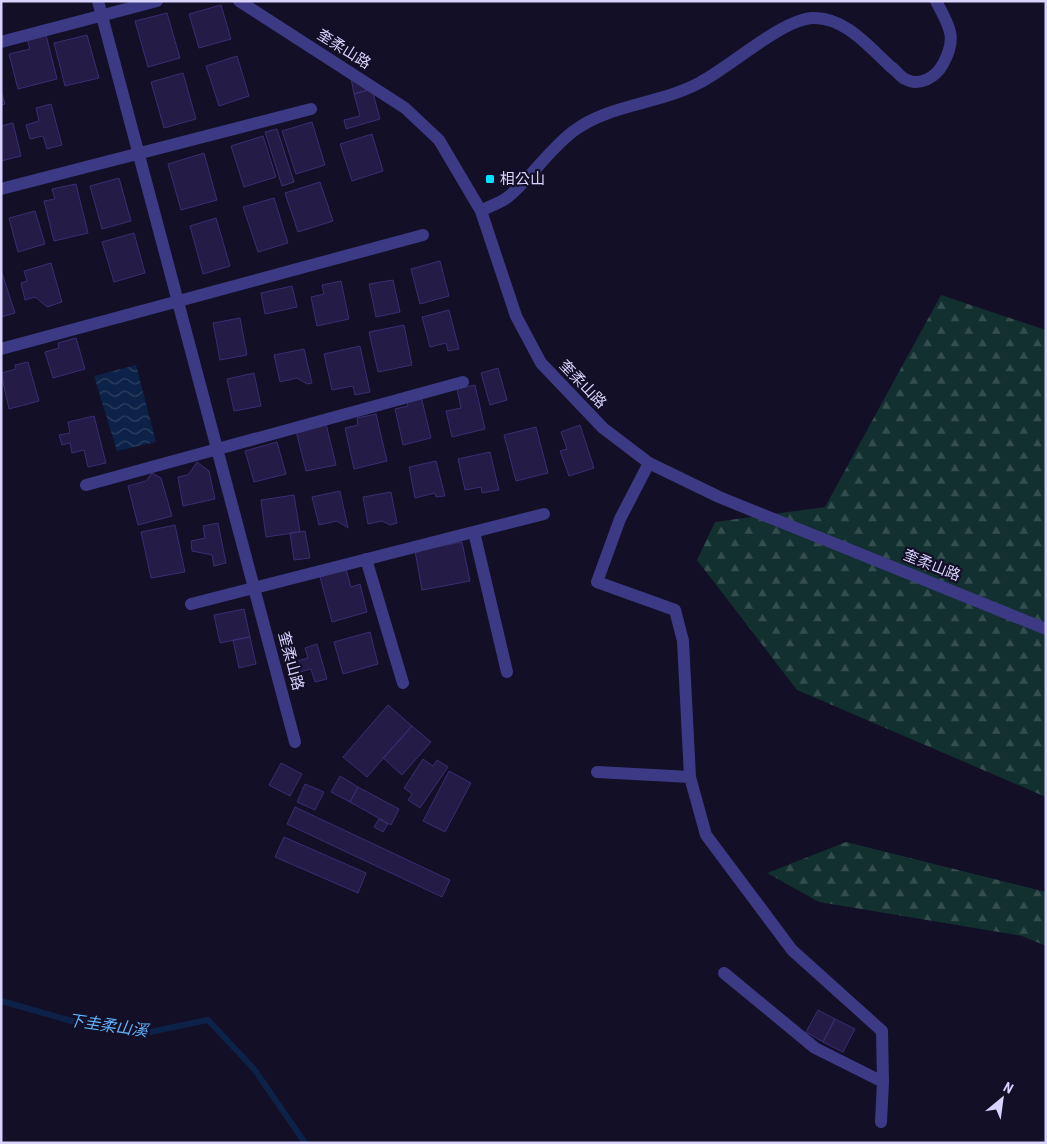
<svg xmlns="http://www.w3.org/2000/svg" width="1047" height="1144" font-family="'Roboto Condensed','Noto Sans TC',sans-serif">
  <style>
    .forest { fill: url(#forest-firs) }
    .water { fill: url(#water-waves) }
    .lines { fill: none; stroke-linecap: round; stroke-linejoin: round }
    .stream { stroke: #0c2248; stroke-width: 6 }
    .building { fill: #241b47; stroke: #3b2d73 }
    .minor { stroke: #3d3a85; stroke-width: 12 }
    .poi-dot { fill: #00e5ff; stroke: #130f26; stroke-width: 2 }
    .labels { text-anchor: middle; stroke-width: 4.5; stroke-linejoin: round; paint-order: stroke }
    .street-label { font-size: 15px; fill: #d9d4ff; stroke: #130f26 }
    .poi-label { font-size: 15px; fill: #d9d4ff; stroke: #130f26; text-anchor: start }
    .water-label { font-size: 16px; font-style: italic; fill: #62b6ff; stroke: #130f26 }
  </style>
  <defs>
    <pattern id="forest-firs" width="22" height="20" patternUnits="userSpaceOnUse" patternTransform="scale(1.25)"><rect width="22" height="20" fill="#12302f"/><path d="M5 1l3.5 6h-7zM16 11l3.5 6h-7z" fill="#344d4e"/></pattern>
    <pattern id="water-waves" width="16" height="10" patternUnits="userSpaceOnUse" patternTransform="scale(1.25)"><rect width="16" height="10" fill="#0c2248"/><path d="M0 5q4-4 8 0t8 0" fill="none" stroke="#2f4163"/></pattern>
  </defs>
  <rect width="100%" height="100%" fill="#130f26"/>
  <path class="forest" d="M941,295L1046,330V797L797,690L697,560L715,522L825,507Z
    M846,842L1046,892V946L1022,936L819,902L767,873Z"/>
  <path class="water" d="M136,365L156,442L117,451L94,376Z"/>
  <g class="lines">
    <path class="stream" d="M1,1001L72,1021L145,1033L208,1020L254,1069L305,1143"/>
  </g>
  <path class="building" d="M221,5L231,39L199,48L189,14Z
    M167,13L180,58L148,67L135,21Z
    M46,35L57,79L18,89L9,54L30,49L27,39Z
    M87,35L99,78L65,86L54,43Z
    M237,56L249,96L219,106L206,66Z
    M183,73L196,119L164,128L151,82Z
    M350,73L372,89L354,94Z
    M372,89L380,119L346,129L344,120L360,116L354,94Z
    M1,91L5,104L1,105Z
    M51,104L62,145L47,149L43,136L30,139L26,125L39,121L36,108Z
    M312,122L325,165L296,174L282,131Z
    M13,123L21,156L1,161V126Z
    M277,129L294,182L282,186L265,132Z
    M372,134L383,171L352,181L340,144Z
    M263,136L276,177L244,187L231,146Z
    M204,153L217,200L181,210L168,164Z
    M119,178L131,221L102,229L90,186Z
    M320,182L333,221L298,232L285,193Z
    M76,184L88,233L54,241L44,201L55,199L52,189Z
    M274,198L288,243L258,252L243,207Z
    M35,211L45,244L18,252L9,218Z
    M216,218L230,266L203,274L190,226Z
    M134,233L145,273L114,282L102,242Z
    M440,261L449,296L420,304L411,269Z
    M51,263L62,302L47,307L35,297L25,300L21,283L27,281L24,271Z
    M1,270L15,313L1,317Z
    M393,280L400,312L376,317L369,284Z
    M341,281L349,319L317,326L311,297L324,294L322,285Z
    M292,286L297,307L265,314L261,293Z
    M449,310L459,349L448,351L446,343L430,347L422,317Z
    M240,318L247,355L220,360L213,323Z
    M404,325L412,365L378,372L369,332Z
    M76,338L85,369L53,378L45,352L59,348L58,343Z
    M360,346L370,392L355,395L353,386L332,390L324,354Z
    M304,349L312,383L307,384L297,378L280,382L274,355Z
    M28,362L39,401L9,409L1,373L16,369L15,365Z
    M498,368L507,400L490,405L481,373Z
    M254,373L261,406L234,411L227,379Z
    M475,385L485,429L452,437L446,411L461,408L457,389Z
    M421,396L431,438L403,445L395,409L408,406L407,402Z
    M376,414L387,461L354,469L345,428L358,425L357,418Z
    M94,416L106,463L88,467L84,450L72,453L70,443L62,445L59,435L70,433L68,422Z
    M326,424L336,465L306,471L296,431Z
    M580,425L594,468L569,476L560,451L567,449L561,432Z
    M536,427L548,473L516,481L504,435Z
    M277,442L286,474L254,482L245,451Z
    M490,452L499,490L482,493L481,487L465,490L458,459Z
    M436,461L445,496L436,497L435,493L415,498L409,467Z
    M197,462L209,471L215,499L183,506L178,477L188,475Z
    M152,473L161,478L172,516L138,525L128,486L146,481Z
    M340,491L348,528L337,521L319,525L312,497Z
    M391,492L397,523L390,525L382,521L368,524L363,497Z
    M294,495L300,532L266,537L261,500Z
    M218,523L226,563L214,566L212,555L192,551L191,541L205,538L203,526Z
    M175,525L185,572L151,578L141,532Z
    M305,531L310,558L294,560L290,533Z
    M462,542L470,581L422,590L415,551Z
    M346,569L351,587L360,584L367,612L332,622L320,577Z
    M244,609L250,637L220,643L214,615Z
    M370,632L378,664L343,674L334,642Z
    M250,637L256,664L239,668L233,640Z
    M317,644L327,679L315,682L311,669L300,672L297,661L308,658L305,648Z
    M388,705L412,726L367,777L343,757Z
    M412,726L431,742L402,775L383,758Z
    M423,759L433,766L437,760L448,767L420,808L408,800L412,794L404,788Z
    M281,763L302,774L290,796L269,785Z
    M449,771L471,783L445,832L423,821Z
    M340,776L358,787L350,802L331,792Z
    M305,784L324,792L315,810L297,802Z
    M358,787L399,809L391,825L350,802Z
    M295,807L450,880L442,897L287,824Z
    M379,819L388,824L383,832L374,827Z
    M284,837L366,873L358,893L275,857Z
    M818,1010L835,1019L823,1042L806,1032Z
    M835,1019L855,1029L843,1052L823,1042Z"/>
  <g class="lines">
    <path class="minor" d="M98,1L295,742
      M239,1L405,108L439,140L481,211L516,316L541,363L603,428L649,463L719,497L1046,629
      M1,42L157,1
      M1,189L311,109
      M481,211C490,206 500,203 508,197C532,177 550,148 575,130C611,104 660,104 699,83C729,68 782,19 813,18C845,17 869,47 891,67C896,70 900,77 905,79C920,87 936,77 943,64C958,37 949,26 936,1
      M1,349L423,235
      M649,463L620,519L597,582L675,610L683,641L690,777L706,835L792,950L882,1031L883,1082L881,1122
      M86,485L463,382
      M474,532L507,672
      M366,559L403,683
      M191,604L544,514
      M597,772L690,777
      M724,973L815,1048L883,1082"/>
  </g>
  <rect class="poi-dot" x="485" y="174" width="10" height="10" rx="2.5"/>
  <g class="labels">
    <g class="street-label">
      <text transform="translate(344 49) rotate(32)" y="5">奎柔山路</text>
      <text transform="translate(583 384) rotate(46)" y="5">奎柔山路</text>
      <text transform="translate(932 565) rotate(22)" y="5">奎柔山路</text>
      <text transform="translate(291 661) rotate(75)" y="5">奎柔山路</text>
    </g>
    <g class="poi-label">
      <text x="500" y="184">相公山</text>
    </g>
    <g class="water-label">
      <text transform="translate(108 1025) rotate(8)" y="6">下圭柔山溪</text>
    </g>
  </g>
  <rect width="1047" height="1144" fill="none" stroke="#d9d4ff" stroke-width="5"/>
  <g transform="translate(1002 1099) rotate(29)" stroke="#130f26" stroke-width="4" paint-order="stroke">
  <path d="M0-4L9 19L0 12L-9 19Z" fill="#d9d4ff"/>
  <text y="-8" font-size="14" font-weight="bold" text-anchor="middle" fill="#d9d4ff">N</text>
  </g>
</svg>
